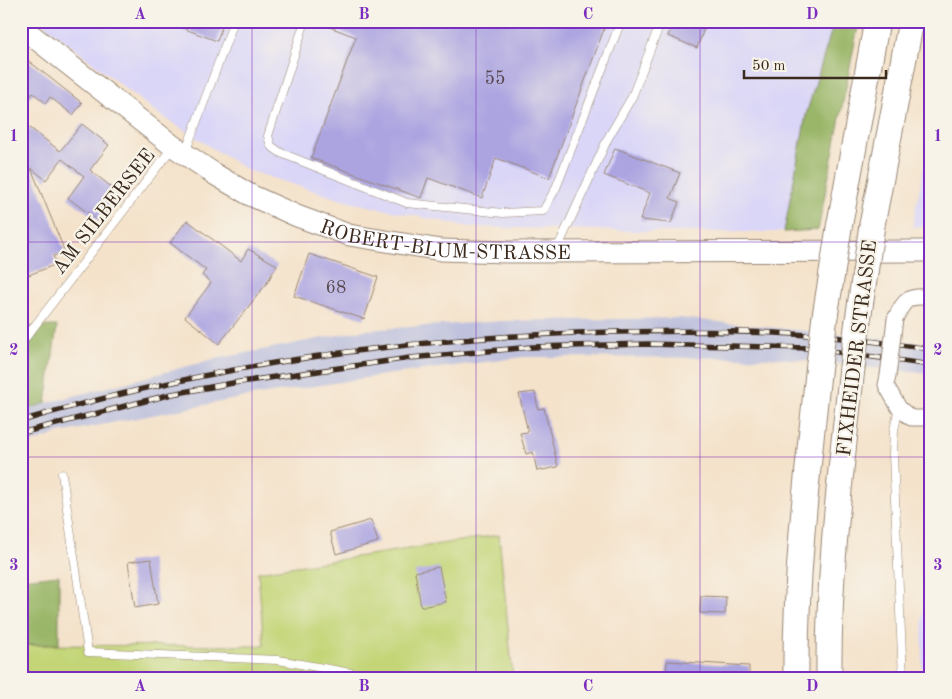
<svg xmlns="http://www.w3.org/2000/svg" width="952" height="699" font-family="'Old Standard TT',serif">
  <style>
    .built { fill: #dad6f7 }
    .industrial { fill: #c0c2dd }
    .green { fill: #c3d577; stroke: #7f804a }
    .forest { fill: #9ab668; stroke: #6a7043 }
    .building { fill: #aca4e1 }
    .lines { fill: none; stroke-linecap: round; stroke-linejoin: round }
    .service-casing { stroke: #988674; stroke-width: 9 }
    .minor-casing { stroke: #988674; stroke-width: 17 }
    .secondary-casing { stroke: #988674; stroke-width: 23 }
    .trunk-casing { stroke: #988674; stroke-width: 27 }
    .service { stroke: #fff; stroke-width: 8 }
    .minor { stroke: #fff; stroke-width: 15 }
    .secondary { stroke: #fff; stroke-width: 21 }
    .trunk { stroke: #fff; stroke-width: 25 }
    .rail-casing { stroke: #3b2a1e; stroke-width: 5.5 }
    .rail { stroke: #f7f3e8; stroke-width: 4; stroke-dasharray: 11; stroke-linecap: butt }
    .minor-bridge-casing { stroke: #988674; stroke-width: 17; stroke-linecap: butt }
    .trunk-bridge-casing { stroke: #988674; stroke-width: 27; stroke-linecap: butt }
    .minor-bridge { stroke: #fff; stroke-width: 15 }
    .trunk-bridge { stroke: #fff; stroke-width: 25 }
    .grid { fill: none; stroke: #7b2cbf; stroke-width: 1; stroke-opacity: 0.55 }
    .labels { text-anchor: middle; stroke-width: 4.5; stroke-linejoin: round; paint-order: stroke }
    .number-label { font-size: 18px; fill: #57484f }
    .street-label { font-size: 20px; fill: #3b2a1e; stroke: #f7f3e8 }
    .neatline { fill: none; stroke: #7b2cbf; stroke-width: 2 }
    .grid-label { font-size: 16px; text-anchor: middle; font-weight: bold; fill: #7b2cbf }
  </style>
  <rect width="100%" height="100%" fill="#f7f3e8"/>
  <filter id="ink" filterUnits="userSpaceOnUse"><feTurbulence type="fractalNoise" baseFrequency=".02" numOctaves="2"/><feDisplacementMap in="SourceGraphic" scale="10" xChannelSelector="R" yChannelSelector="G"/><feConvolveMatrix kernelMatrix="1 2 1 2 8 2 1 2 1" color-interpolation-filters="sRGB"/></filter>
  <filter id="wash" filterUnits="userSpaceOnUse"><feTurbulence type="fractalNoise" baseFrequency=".0096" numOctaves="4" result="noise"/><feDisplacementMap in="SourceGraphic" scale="20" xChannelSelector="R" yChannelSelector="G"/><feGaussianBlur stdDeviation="1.12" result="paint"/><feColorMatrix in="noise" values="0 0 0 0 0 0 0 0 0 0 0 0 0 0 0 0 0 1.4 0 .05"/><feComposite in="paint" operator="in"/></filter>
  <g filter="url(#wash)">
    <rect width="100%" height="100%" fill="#f4e2ca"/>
    <path class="built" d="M39,21H838L831,32L806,115L784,232H673L470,227L349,202L247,170L157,113Z
      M931,131V227H912Z
      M931,503V678H922L923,545Z"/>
    <path class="industrial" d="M680,318L931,344V374L781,358L524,357L384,375L246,397L59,433L21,447V411L47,403L215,359L364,330L504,321Z"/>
    <path class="green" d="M499,535L513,678H21V645L264,646L258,572Z"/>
    <path class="forest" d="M838,21H859L818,230L784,232L806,115L831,32Z
      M57,326L46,403L21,411V327Z
      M59,575V644L21,645V579Z"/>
    <g id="blocks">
      <path class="building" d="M170,21H224L217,41L169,23Z
        M320,21H607L549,178L496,158L482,198L428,178L421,198L311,158L356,37L319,23Z
        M674,21H707L697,48L668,36Z
        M21,55L82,103L73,115L50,97L46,103L33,93L21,109Z
        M21,121L60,151L82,124L109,145L90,170L119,193L99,221L68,198L84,176L62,159L46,180L31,168L65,252L53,256L57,264L21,278Z
        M615,148L680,173L670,198L679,202L671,223L640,220L650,193L604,175Z
        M187,220L241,261L248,249L277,265L267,283L219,344L185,317L211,283L202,275L206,270L170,243Z
        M309,254L378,277L364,319L294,296Z
        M535,392L538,409L544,408L558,467L537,471L533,452L526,454L520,433L528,432L519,394Z
        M371,520L378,542L336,554L330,532Z
        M151,559L158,604L135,608L128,562Z
        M439,567L446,602L421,607L415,572Z
        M701,596L726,597L725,614L700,613Z
        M667,661L749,666V678H666Z"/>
    </g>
  </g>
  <g filter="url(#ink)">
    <use href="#blocks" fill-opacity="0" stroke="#988674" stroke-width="1"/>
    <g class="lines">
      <g class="service-casing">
        <path id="service" d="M305,21L268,136L271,146L281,153L407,203L503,213L543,211L556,188L621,21
          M185,153L234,21
          M557,249L608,138L632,97L661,21
          M21,341H23L172,148
          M899,408L894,430L893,455L903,678
          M62,474L88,652L278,660L379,678"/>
      </g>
      <g class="minor-casing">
        <path id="minor" d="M895,319C905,298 908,296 931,297
          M888,376L886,385L899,408L911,418H931"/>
      </g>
      <g class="secondary-casing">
        <g id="secondary">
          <path id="s1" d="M21,27L173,146L216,175L250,195L297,216L349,235L441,250L506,252L931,251"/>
        </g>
      </g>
      <g class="trunk-casing">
        <path id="trunk" d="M872,225L911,21
          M839,228L877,21
          M825,316L832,273
          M858,320L865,273
          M796,678C795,573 808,468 819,364
          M829,678C828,574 841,470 852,368"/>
      </g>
      <use href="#service" class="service"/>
      <use href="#minor" class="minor"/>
      <use href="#secondary" class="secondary"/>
      <use href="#trunk" class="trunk"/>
      <g class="rail-casing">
        <path id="rail" d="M21,421C202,367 388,340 576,333C642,331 708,330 775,333C827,335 879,342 931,349
          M21,433L172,394L233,383L410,358L532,347L647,344L809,348L931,365"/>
      </g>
      <use href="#rail" class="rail"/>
      <g class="minor-bridge-casing">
        <path id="minor-bridge" d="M888,376L895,319"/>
      </g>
      <g class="trunk-bridge-casing">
        <path id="trunk-bridge" d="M832,273L839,228
          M865,273L872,225
          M819,364L825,316
          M852,368L858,320"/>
      </g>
      <use href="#minor-bridge" class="minor-bridge"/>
      <use href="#trunk-bridge" class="trunk-bridge"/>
    </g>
  </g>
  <path class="grid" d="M252,21V678M476,21V678M700,21V678M21,242H931M21,457H931"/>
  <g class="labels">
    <g class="number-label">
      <text x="495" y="84">55</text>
      <text x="336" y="293">68</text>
    </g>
    <g class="street-label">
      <text transform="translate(103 211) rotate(-52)" y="7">AM SILBERSEE</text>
      <text dy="7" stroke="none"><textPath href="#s1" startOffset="488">ROBERT-BLUM-STRASSE</textPath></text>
      <text transform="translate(856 348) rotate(-83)" y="7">FIXHEIDER STRASSE</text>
    </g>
  </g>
  <rect width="952" height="699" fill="none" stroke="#f7f3e8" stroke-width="55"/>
  <path d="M744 70v8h142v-8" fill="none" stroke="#3b2a1e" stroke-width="2.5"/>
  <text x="752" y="70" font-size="15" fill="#3b2a1e" stroke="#f7f3e8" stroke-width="4" paint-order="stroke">50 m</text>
  <rect x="28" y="28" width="896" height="644" class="neatline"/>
  <g class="grid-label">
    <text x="140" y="19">A</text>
    <text x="364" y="19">B</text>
    <text x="588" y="19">C</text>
    <text x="812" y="19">D</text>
    <text x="14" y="141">1</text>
    <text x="938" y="141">1</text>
    <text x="14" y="355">2</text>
    <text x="938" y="355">2</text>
    <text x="14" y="570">3</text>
    <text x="938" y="570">3</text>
    <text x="140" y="691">A</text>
    <text x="364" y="691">B</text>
    <text x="588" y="691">C</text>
    <text x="812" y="691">D</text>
  </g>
</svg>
